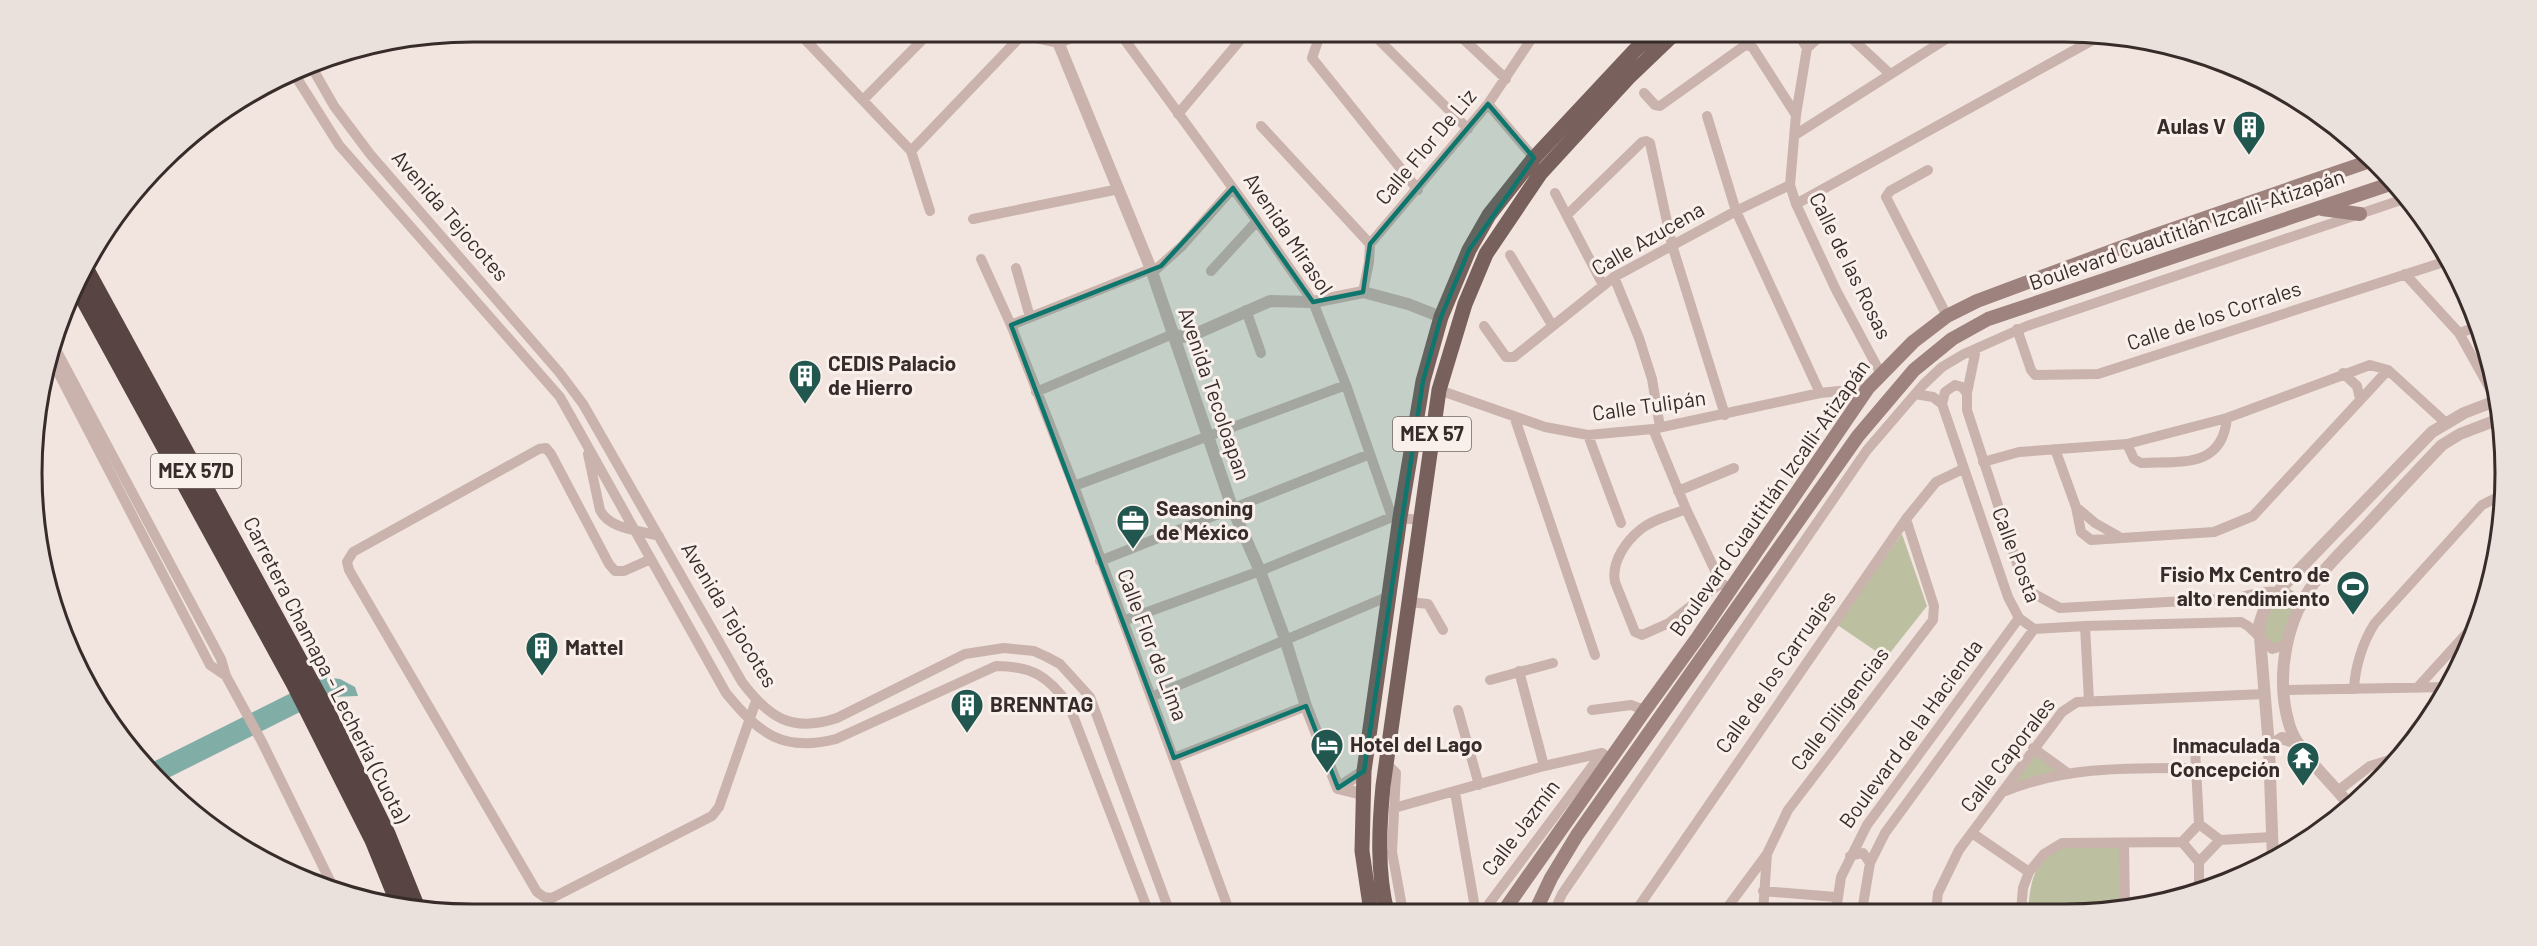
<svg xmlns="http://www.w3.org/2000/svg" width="2537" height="946" font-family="Barlow,sans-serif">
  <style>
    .green { fill: #bcc0a0 }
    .water { fill: #80ada6 }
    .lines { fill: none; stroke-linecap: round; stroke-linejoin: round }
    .minor { stroke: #c9b3ac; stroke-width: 10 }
    .tertiary { stroke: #c9b3ac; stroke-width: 12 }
    .secondary { stroke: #9d827d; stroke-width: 14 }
    .primary { stroke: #78605c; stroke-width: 15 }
    .motorway { stroke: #584442; stroke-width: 18 }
    .marked { fill: #0f766e; fill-opacity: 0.2; stroke: #0f766e; stroke-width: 4.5; stroke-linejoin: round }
    .labels { text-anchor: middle; stroke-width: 6; stroke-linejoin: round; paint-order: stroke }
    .shield { fill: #f9f0ec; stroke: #726764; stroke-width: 1.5 }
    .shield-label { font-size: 20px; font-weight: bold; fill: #382c2a }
    .poi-label { font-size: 21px; font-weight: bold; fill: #382c2a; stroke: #f9f0ec; text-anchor: start }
    .street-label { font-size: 21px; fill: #382c2a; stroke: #f9f0ec }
    .rim { fill: none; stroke: #382c2a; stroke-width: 3 }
  </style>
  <rect width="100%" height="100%" fill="#f2e5df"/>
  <path class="green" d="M1902,534L1927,606L1886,658L1836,624Z
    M2280,583L2293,591L2301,601L2287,642L2275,646L2263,638V602Z
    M2034,752L2063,772L2012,785Z
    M2063,846H2120L2121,911H2028C2031,878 2033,864 2063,846Z"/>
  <path class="water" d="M323,677L340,679L355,687L358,696L330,697L164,780L149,764Z"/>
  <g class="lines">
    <path class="minor" d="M798,32L911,151L930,211
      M1119,32L1257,221L1313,302L1346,385L1392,517
      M1321,32L1312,58L1418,190
      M1371,32L1468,129
      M1456,32L1506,79
      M1797,32L1807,48
      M1825,32L1807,48L1796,115L1790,185L1796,204L1836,290L1881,374
      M1845,32L1890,74
      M310,64L334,106L370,154L559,372L583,404L742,682C769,718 792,733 837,718L965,654L1004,648L1034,651L1047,657L1060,664L1090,697L1170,913
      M293,72L339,145L560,397L726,693C759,733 782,753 836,739L996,666C1032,666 1048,676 1069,705L1149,913
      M1644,93L1655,105L1660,106L1744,46L1749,45L1753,48L1796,115
      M864,99L930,32
      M1488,104L1534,158
      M1178,114L1247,32
      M1707,116L1736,211L1820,393
      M1261,126L1370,244
      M1795,135L1957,32
      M911,151L1023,34
      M1928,170L1890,191L1886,197L1947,316
      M1555,193L1603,285
      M1796,204L2100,36
      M1567,215L1642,142L1646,141L1650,143L1672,245L1725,415
      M973,219L1119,189
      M1510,255L1552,325
      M981,259L1011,325L1074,486L1230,913
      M1016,268L1030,317
      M1211,271L1257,221
      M1152,273L1182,246L1233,188
      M2405,274L2459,333L2497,401
      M1614,277L1639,338L1652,379L1660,427
      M1363,292L1369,262L1370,244L1488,104L1536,32
      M1246,310L1261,353
      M1011,325L1151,269
      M1484,326L1506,357H1514L1614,277L1736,211L1790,185
      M2017,329L2031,370L2035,375L2098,374L2450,260
      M2459,333L2480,326
      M52,342L221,659L226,676L262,742L335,891
      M1976,349L1967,393V410L2024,585L2034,594L2060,608
      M49,355L210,665L226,676
      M2343,373L2357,386L2360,399
      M1439,390L1545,427L1588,435L1653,429L1820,393L1868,388
      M1036,392L1173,334
      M1915,394L1933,397L1942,404L2008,597L2019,618L2034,629L2085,626L2241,622L2248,626L2272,649L2286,645
      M1942,404L1945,392L1955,385L1962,387L1967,393
      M1514,416L1595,655
      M1653,429L1686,509L1721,583L1726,586
      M1588,435L1621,523
      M2127,444L2134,459L2141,463C2181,461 2222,469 2227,418
      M2055,449L2076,507L2081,532L2091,540L2214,532L2253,516L2388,370
      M588,454L600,510C610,530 639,530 659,536
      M1983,462L2019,452L2127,444L2227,418L2370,365L2388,370L2447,424
      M1074,486L1346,385
      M1678,491L1734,468
      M2076,507L2095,523L2118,536
      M1686,509C1672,515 1653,519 1641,529C1626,541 1611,562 1615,582L1635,632L1642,635L1669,623L1721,583
      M651,559L624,571H615L609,564L551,454L546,448L539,449L353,552L347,562L349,570L537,892L544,897L552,898L712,816L719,807L756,701
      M1100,561L1370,454
      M1409,602L1428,604L1443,630
      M2060,608L2238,598C2259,592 2287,584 2301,607
      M1123,621L1260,571L1392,517L1419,520
      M2085,626L2089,701
      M1519,671L1544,766
      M1490,680L1553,663
      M2417,688L2475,624
      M2354,689C2355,667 2363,641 2375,623L2482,505L2504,494
      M2284,690L2449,687
      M1151,697L1389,596
      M1458,710L1479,785
      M1592,710L1631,705L1645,710
      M2033,748L2069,774
      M2195,748L2199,824L2220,840
      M1174,758L1306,706
      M1386,767H1390L1396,773L1392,852L1403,912
      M2339,790L2370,766L2393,759
      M1455,792L1475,908L1479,911L1485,909L1602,753L1610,759
      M2003,792C2066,766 2129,768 2197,768
      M1394,808L1544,766L1602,753
      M1972,833L2029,872
      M2220,840L2272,837
      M2182,842L2199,862
      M2182,842L2199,824
      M2124,844L2125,910
      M1850,856L1863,853L1870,863
      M2199,887V862L2220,840
      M1763,891L1836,897
      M1836,911L1841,877L1867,825L2019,618
      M1862,911L1870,863L1885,833L2034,629
      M1936,911L1938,893L1959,850L2062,712L2077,702L2265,694
      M2021,911L2023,888L2029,872L2044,854L2062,843L2182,842
      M1554,912L1562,894L1867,450L1923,385L1942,367L1964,354L2027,326L2407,198
      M1635,912L1906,519L1936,482L1963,469
      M1724,912L1767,854L1788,810L1933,620L1934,606L1906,519
      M1763,912L1767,854"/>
    <path class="tertiary" d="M1032,32L1035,37L1058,42
      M1058,42L1151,269L1233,510L1260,571L1285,639L1306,706L1338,788
      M1058,42L1085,32
      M1173,334L1182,337L1193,335L1270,301L1313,302L1363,292L1408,304L1441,317
      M2269,747L2282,738L2299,744
      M1338,788L1364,771
      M1338,788L1362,794
      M2351,807C2333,783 2297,753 2289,724C2275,676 2286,617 2318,578C2333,559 2351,542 2368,524C2392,498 2417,471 2442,445L2460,434L2502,418
      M2273,860L2269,747L2259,625L2266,604L2432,432L2464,413L2498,400"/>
    <path class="secondary" d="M2322,209L2360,214
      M1503,912L1645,710L1698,637L1868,388L1913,342L1947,316L1977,301L2144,239L2373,160
      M1535,912L1551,878L1577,835L1858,436L1914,370L1952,339L1988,319L2396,182"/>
    <path class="primary" d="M1371,912L1362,851L1364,771L1400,517L1423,381L1441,317L1469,250L1489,215L1534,158L1634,51L1655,32
      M1387,912C1377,872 1379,828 1383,786L1439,390L1465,304L1486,254L1540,174L1630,76L1676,32"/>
    <path class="motorway" d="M84,267L324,707L387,835L416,907
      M76,284L295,684L374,841L400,905"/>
  </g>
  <path class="marked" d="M1488,104L1534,158L1469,250L1441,317L1423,381L1364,771L1338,788L1306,706L1174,758L1011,325L1161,266L1233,188L1313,302L1363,292L1370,244Z"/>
  <defs>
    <g id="building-pin" transform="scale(1.725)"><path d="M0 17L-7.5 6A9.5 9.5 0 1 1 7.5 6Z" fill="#225750" stroke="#f9f0ec"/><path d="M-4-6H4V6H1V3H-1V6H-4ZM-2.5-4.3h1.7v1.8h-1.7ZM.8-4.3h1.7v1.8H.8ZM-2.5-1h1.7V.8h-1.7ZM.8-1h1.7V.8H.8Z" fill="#fff"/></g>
    <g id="office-pin" transform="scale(1.725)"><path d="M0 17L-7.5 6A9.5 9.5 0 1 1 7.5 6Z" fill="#225750" stroke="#f9f0ec"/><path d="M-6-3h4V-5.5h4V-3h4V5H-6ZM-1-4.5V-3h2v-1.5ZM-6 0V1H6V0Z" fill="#fff"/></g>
    <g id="stadium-pin" transform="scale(1.725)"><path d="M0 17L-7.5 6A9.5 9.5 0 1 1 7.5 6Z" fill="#225750" stroke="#f9f0ec"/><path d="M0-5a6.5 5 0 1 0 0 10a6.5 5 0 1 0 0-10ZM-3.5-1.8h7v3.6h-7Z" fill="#fff"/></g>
    <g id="hotel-pin" transform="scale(1.725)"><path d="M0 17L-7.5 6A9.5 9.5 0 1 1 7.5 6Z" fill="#225750" stroke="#f9f0ec"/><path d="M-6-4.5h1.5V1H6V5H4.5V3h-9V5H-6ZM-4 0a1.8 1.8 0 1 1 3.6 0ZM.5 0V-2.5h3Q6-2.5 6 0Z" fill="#fff"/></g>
    <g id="temple-pin" transform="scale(1.725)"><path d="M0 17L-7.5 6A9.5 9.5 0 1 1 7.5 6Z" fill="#225750" stroke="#f9f0ec"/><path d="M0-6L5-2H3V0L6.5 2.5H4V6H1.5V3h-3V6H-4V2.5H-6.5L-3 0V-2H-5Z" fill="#fff"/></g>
  </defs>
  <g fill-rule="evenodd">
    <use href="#building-pin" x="2249" y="127"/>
    <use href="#building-pin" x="805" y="376"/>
    <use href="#office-pin" x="1133" y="521"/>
    <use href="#stadium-pin" x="2353" y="587"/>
    <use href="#building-pin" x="542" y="648"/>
    <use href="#building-pin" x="967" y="705"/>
    <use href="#hotel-pin" x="1327" y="745"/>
    <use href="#temple-pin" x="2303" y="758"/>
  </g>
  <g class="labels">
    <g class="shield">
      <rect x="1393" y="417" width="78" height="34" rx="4.5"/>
      <rect x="151" y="454" width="90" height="34" rx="4.5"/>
    </g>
    <g class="shield-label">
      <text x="1432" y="441">MEX 57</text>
      <text x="196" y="478">MEX 57D</text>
    </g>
    <g class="poi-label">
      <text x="2226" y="134" text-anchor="end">Aulas V</text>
      <text x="828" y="371">CEDIS Palacio<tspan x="828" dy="24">de Hierro</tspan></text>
      <text x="1156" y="516">Seasoning<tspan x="1156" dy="24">de México</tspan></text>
      <text x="2330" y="582" text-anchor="end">Fisio Mx Centro de<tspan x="2330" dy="24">alto rendimiento</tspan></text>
      <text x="565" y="655">Mattel</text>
      <text x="990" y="712">BRENNTAG</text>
      <text x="1350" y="752">Hotel del Lago</text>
      <text x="2280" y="753" text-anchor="end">Inmaculada<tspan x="2280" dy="24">Concepción</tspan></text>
    </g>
    <g class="street-label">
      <text transform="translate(1426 147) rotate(-50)" y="7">Calle Flor De Liz</text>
      <text transform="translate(450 216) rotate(49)" y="7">Avenida Tejocotes</text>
      <text transform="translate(2187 230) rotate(-19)" y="7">Boulevard Cuautitlán Izcalli-Atizapán</text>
      <text transform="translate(1288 234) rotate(56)" y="7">Avenida Mirasol</text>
      <text transform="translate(1648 239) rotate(-30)" y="7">Calle Azucena</text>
      <text transform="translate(1850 266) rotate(64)" y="7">Calle de las Rosas</text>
      <text transform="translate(2214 316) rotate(-18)" y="7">Calle de los Corrales</text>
      <text transform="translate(1214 394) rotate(71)" y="7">Avenida Tecoloapan</text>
      <text transform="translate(1649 406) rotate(-8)" y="7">Calle Tulipán</text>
      <text transform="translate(1770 498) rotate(-55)" y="7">Boulevard Cuautitlán Izcalli-Atizapán</text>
      <text transform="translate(2016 555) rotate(69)" y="7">Calle Posta</text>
      <text transform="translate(729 615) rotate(59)" y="7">Avenida Tejocotes</text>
      <text transform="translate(1152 645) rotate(69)" y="7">Calle Flor de Lima</text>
      <text transform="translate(326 670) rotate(63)" y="7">Carretera Chamapa - Lechería (Cuota)</text>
      <text transform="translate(1776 672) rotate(-55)" y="7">Calle de los Carruajes</text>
      <text transform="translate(1840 709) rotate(-53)" y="7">Calle Diligencias</text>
      <text transform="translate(1911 734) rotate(-54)" y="7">Boulevard de la Hacienda</text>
      <text transform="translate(2008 755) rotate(-52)" y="7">Calle Caporales</text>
      <text transform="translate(1521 828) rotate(-53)" y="7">Calle Jazmín</text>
    </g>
  </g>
  <path d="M0 0H2537V946H0ZM473 42H2064A431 431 0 0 1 2495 473V473A431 431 0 0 1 2064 904H473A431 431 0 0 1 42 473V473A431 431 0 0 1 473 42Z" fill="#eae0dc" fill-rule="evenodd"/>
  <path class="rim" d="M473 42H2064A431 431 0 0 1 2495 473V473A431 431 0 0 1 2064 904H473A431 431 0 0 1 42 473V473A431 431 0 0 1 473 42Z"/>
</svg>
